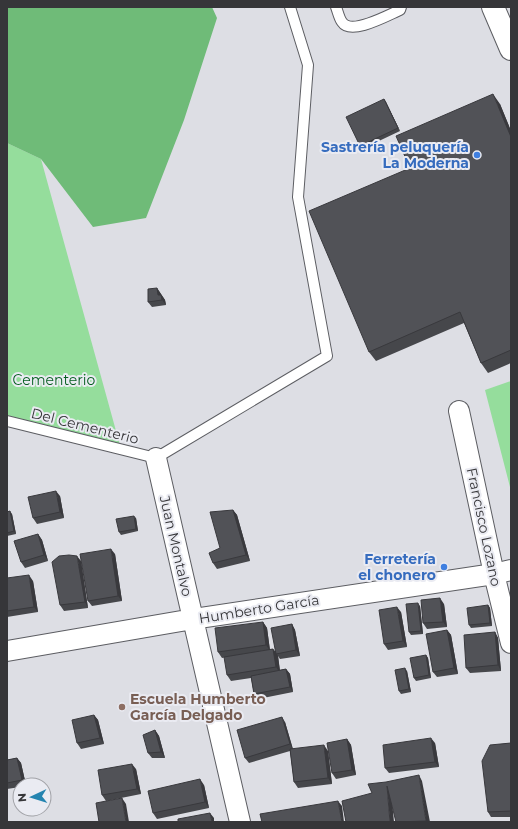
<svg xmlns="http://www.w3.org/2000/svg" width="518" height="829" font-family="Montserrat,sans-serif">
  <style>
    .green { fill: #95dd9c }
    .forest { fill: #6fbb78 }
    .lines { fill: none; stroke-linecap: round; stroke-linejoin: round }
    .lane-casing { stroke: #5c5d62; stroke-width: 12 }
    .street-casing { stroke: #5c5d62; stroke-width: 22 }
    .secondary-casing { stroke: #5c5d62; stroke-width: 24 }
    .lane { stroke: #fff; stroke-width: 10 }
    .street { stroke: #fff; stroke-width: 20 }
    .secondary { stroke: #fff; stroke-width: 22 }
    .wall { fill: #46474b }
    .shaded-wall { fill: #39393d }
    .building { fill: #515257; stroke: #39393d }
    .shop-dot { fill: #3f7fe0; stroke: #eaebf2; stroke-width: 1.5 }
    .education-dot { fill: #8d6e63; stroke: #eaebf2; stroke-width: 1.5 }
    .labels { text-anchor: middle; stroke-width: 4; stroke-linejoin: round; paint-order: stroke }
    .shop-label { font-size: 14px; font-weight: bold; fill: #366cbe; stroke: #eaebf2; text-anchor: end }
    .park-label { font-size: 14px; fill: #055e20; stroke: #eaebf2 }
    .street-label { font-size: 14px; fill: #363639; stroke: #eaebf2 }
    .education-label { font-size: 14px; font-weight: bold; fill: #785e54; stroke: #eaebf2; text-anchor: start }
  </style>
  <rect width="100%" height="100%" fill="#dddee4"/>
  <path class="green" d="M7,143L41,159L121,449L7,415Z
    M511,381V491L485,390Z"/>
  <path class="forest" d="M7,7H212L217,18L184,120L146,218L93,227L41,159L7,143Z"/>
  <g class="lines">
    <g class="lane-casing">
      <path id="lane" d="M336,7C338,12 339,18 342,22C351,36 388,15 400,10L401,7
        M7,421L156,458L327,356L298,197L308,65L290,7"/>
    </g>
    <g class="street-casing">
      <path id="street" d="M459,411L494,574L511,643
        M156,458L193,619L240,822
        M7,651L193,619L494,574L511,570"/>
    </g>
    <g class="secondary-casing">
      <path id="secondary" d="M493,7L511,49"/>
    </g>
    <use href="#lane" class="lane"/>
    <use href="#street" class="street"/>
    <use href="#secondary" class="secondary"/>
  </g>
  <path class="wall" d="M384,99L386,102L400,131L362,149L360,146Z
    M500,104L511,131V363L488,373L481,363L464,323L376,361L369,352L410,168Z
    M157,288L165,300L166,305L152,307L148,302Z
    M60,496L64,518L37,524L33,518Z
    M233,510L237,515L250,561L217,569L213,563L220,548Z
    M7,512L12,514L16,534L7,536Z
    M136,518L138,531L121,535L119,532Z
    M38,534L42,540L48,561L25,568L21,562Z
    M115,554L122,601L92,606L88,601Z
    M81,561L88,608L64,611L60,605Z
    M7,578L33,581L38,612L7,617Z
    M444,604L447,627L427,629L423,623Z
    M488,605L490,608L492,626L471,628L469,625Z
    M420,606L423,634L411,635L409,632Z
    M401,612L407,647L388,650L384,644Z
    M263,622L267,628L270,650L273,649L276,652L292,624L295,630L300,656L280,659L278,656L280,670L286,669L290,674L293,692L258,699L254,694L251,678L231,681L227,675V657L222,658L218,652Z
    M447,630L451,635L458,674L437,677L433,672Z
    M495,632L498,638L501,671L470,673L466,668Z
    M426,655L428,658L431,678L416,681L414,678Z
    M407,671L411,692L401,694L399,691Z
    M94,715L98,720L104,744L81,749L77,743Z
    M285,722L293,749L328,751L332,784L298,788L294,782L290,751L249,763L245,758Z
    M155,730L159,736L165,758H152L148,753Z
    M347,739L351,745L356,775L336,779L332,773Z
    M435,743L439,767L389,773L385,768Z
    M511,743V817H491L488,812Z
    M17,758L21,763L26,785H20V787L7,789V760Z
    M136,769L141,794L106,801L102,795Z
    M204,785L209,808L157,819L153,813Z"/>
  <path class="shaded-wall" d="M493,94L500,104L511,131V137Z
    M384,99L386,102L400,131L398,128Z
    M157,288L165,300L166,305L162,300L161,296L162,301L158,295Z
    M56,491L60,496L64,518L60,512Z
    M233,510L237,515L250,561L246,555Z
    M10,511L12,514L16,534L14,531Z
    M134,516L136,518L138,531L136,529Z
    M38,534L42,540L48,561L44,555Z
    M111,549L115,554L122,601L118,596Z
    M77,556L81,561L88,608L85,602Z
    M29,575L33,581L38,612L34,607Z
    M440,598L444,604L447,627L443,622Z
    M418,603L420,606L423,634L421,631Z
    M488,605L490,608L492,626L490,623Z
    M397,607L401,612L407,647L403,641Z
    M263,622L267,628L270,651L266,645Z
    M292,624L295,630L300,656L296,650Z
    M447,630L451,635L458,674L454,668Z
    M495,632L498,638L501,671L498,665Z
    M273,649L278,656L280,673L276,667Z
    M426,655L428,658L431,678L429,675Z
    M405,668L407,671L411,692L409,689Z
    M286,669L290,674L293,692L290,687Z
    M94,715L98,720L104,744L100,738Z
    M282,717L285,722L293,750L290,744Z
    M155,730L159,736L165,758L161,752Z
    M431,738L435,743L439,767L435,762Z
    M347,739L351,745L356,775L352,770Z
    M324,745L328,751L332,784L328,778Z
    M17,758L21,763L26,785L22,780Z
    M132,764L136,769L141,794L137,789Z
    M419,775L422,781L430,822L426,821Z
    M200,779L204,785L209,808L205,802Z
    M387,786L391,791L394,822H390Z
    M122,798L126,804L129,822H126Z
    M338,801L342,806L344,822H342Z
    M210,813L214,818V822H212Z"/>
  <path class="building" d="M493,94L511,137V350L481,363L460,312L369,352L309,211L410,168L396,136Z
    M384,99L398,128L360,146L346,117Z
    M157,288L158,295H161L162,300L148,302V289Z
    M56,491L60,512L33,518L28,497Z
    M233,510L246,555L213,563L209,553L220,548L210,512Z
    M10,511L14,531L7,533V512Z
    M134,516L136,529L119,532L116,519Z
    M38,534L44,555L21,562L14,541Z
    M111,549L118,596L88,601L80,554Z
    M69,555L77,556L85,602L60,605L52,562L59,556Z
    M29,575L34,607L7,611V578Z
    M440,598L443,622L423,623L421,600Z
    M418,603L421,631L409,632L406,604Z
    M488,605L490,623L469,625L467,608Z
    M397,607L403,641L384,644L379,610Z
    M263,622L266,645L218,652L215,628Z
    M292,624L296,650L276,654L271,628Z
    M447,630L454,668L433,672L426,634Z
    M495,632L498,665L466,668L464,635Z
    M273,649L276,667L227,675L224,657Z
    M426,655L429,675L414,678L410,658Z
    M405,668L409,689L399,691L395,670Z
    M286,669L290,687L254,694L251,676Z
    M94,715L100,738L77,743L72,720Z
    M282,717L290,744L245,758L237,730Z
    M155,730L161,752L148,753L143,735Z
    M431,738L435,762L385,768L383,745Z
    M347,739L352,770L332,773L327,743Z
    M511,743V811L488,812L482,761L490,745Z
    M324,745L328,778L294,782L290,749Z
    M17,758L22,780L7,783V760Z
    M132,764L137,789L102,795L98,770Z
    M419,775L426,821L396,822L387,786L390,822H346L342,801L372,793L368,784L386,782Z
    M200,779L205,802L153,813L148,791Z
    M122,798L126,822H99L96,803Z
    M338,801L342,822H262L260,814Z
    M210,813L212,822H178V819Z"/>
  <g class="shop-dot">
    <circle cx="477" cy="155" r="4"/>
    <circle cx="444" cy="567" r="4"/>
  </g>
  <circle class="education-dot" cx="122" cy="707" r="4"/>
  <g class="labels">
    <g class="shop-label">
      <text x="469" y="152">Sastrería peluquería<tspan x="469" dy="16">La Moderna</tspan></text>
      <text x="436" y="564">Ferretería<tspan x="436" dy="16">el chonero</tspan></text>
    </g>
    <g class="park-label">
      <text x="54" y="385">Cementerio</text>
    </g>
    <g class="street-label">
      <text transform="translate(85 426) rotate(14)" y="5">Del Cementerio</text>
      <text transform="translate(484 527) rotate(78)" y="5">Francisco Lozano</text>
      <text transform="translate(176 546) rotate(77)" y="5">Juan Montalvo</text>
      <text transform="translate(259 609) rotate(-9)" y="5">Humberto García</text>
    </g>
    <g class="education-label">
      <text x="130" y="704">Escuela Humberto<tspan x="130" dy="16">García Delgado</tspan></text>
    </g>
  </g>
  <rect width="518" height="829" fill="none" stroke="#363639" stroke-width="16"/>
  <g transform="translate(32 797) rotate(266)"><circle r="19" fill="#eaebf2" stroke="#a2a3a8"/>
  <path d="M0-3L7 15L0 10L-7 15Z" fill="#2484b0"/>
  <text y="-6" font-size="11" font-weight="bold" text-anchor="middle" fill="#363639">N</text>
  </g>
</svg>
